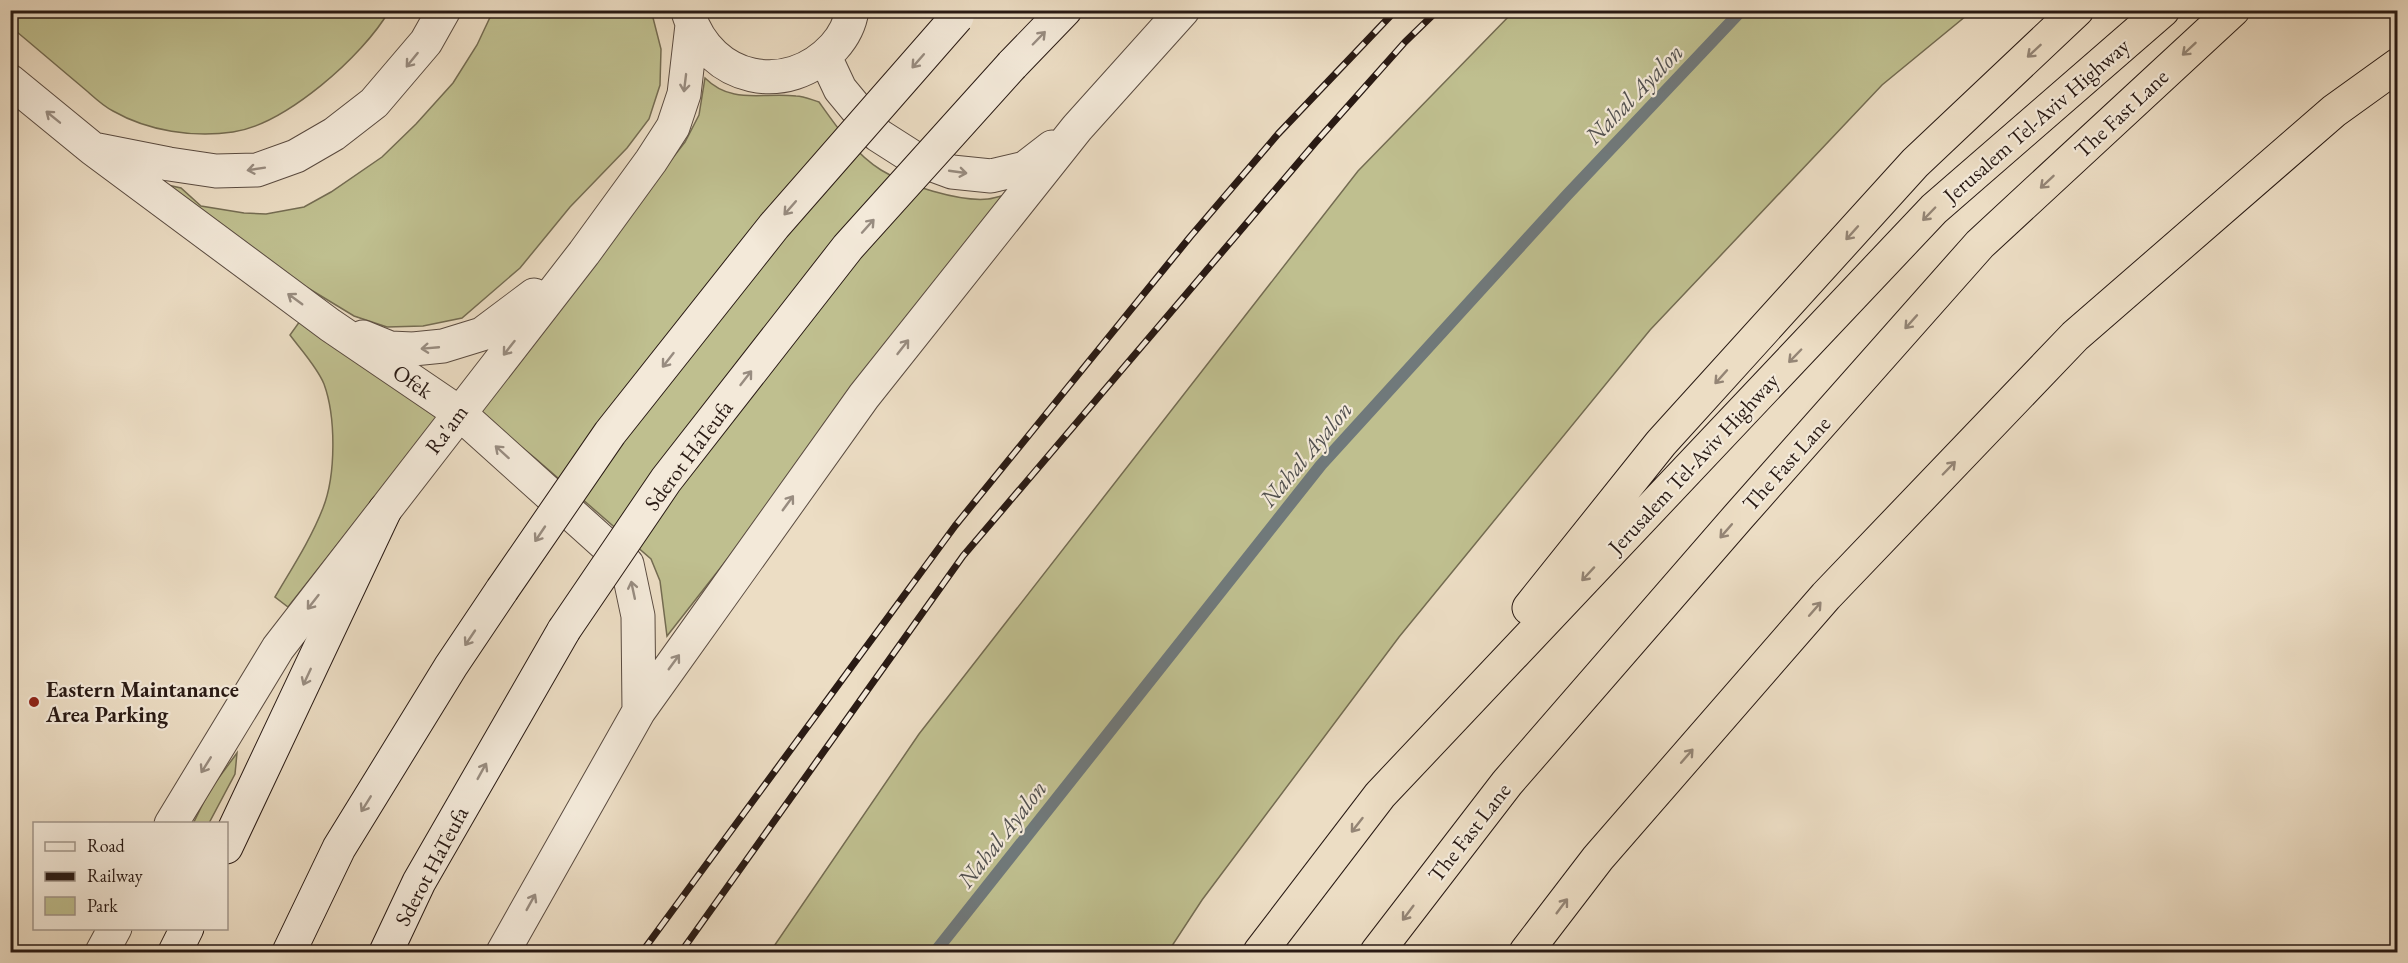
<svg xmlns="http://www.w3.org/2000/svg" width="2408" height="963" font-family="'EB Garamond',serif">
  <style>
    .green { fill: #bfbf8f; stroke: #746c52; stroke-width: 1.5 }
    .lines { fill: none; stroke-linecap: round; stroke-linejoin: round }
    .stream { stroke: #70797b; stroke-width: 12 }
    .street-casing { stroke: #5a4b40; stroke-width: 35 }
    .secondary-casing { stroke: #291a14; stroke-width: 35 }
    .highway-casing { stroke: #291a14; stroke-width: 35 }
    .street { stroke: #f3e9d9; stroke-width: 33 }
    .secondary { stroke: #f3e9d9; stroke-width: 33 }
    .highway { stroke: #ecddc4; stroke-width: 33 }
    .rail-casing { stroke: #291a14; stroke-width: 7 }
    .rail { stroke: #f3e9d9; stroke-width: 4.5; stroke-dasharray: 14; stroke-linecap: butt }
    .secondary-bridge-casing { stroke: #291a14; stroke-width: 35; stroke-linecap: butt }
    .secondary-bridge { stroke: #f3e9d9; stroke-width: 33 }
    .oneway { stroke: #988c80 }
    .oneway2 { stroke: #948575 }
    .poi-dot { fill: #8f2418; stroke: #f3e9d9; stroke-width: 2 }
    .labels { text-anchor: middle; stroke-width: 4.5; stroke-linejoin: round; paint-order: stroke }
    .street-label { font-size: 22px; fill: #291a14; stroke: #f3e9d9 }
    .poi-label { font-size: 22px; font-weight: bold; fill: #291a14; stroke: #f3e9d9; text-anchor: start }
    .water-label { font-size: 24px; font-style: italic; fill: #525150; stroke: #f3e9d9 }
  </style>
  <rect width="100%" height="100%" fill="#ecddc4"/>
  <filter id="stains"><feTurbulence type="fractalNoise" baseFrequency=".00333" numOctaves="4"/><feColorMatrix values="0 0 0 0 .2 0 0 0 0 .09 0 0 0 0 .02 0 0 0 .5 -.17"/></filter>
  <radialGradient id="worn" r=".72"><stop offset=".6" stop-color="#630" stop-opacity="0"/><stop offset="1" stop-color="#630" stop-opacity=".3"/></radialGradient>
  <path class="green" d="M651,10L661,49L660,85L649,119L627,148L570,207L520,268L462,318L423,326L387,327L354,316L293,279L154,182L181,188L201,206L244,213L266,214L304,207L331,192L382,157L416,124L453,83L477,45L493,11Z
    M10,11L11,10L389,11C363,56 286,124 233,132C194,138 148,131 113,111C101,105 91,94 81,86C57,66 34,46 11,27Z
    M1514,11H1972L1882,85L1650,330L1399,637L1202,900L1168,952H770L919,734L1358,171Z
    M705,78C732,105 762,92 796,96C804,96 812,100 819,102C836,126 855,154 881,170C905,185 960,202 988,199C996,198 1006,194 1015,192L667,636L660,581L651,559L535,458L476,410L685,142L699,115Z
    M300,321L437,418L288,607L275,597C292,568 311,539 323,508C336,475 336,417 324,384C317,367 301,350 290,335Z
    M237,753L235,774L209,823L193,824L209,791Z"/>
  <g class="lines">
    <path class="stream" d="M935,952L1321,465L1567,195L1742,10"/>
    <g class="street-casing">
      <path id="street" d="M689,15C710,81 787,98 834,47C843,37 850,24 852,10
        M825,57L840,89L878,135L914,158L952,172L991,176L1025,168L1052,147
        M10,81L93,149L169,164L216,171L257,170L296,156L334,134L374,103L426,42L444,10
        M93,149L330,325L458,412L627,564L638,616L639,711
        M363,337L390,348L413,349L443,346L482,334L534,295
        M171,824L278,648L584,253L651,161L673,127L684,94L692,25
        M102,952L115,928
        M503,952L639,711L864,396L1077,128L1183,10"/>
    </g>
    <g class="secondary-casing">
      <path id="secondary" d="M1012,65L1065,10
        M226,847L385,510
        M175,952L187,928
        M289,952L339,848L451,666L502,590
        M386,952L419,882L564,630"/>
    </g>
    <g class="highway-casing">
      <path id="highway" d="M1529,608L1661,443L1915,163L2077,10
        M1260,952L1380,795L1934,209L2163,10
        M1377,952L1507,783L1739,516L1980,244L2233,10
        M1526,952L1598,858L1826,596L2075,336L2334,111L2398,65"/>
    </g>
    <use href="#street" class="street"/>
    <use href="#secondary" class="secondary"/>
    <use href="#highway" class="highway"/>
    <g class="rail-casing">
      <path id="rail" d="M642,952L955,526L1190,237L1278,134L1396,10
        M681,952L963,556L1315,143L1405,42L1438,10"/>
    </g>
    <use href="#rail" class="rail"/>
    <g class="secondary-bridge-casing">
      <path id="secondary-bridge" d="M502,590L610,433L774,226L957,17
        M564,630L666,480L848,247L1012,65"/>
    </g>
    <use href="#secondary-bridge" class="secondary-bridge"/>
  </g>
  <defs><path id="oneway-shaft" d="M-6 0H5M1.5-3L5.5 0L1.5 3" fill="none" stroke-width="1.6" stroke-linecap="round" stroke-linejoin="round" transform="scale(1.5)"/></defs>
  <g class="oneway">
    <use href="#oneway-shaft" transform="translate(1039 38) rotate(-46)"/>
    <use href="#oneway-shaft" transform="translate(412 60) rotate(129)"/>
    <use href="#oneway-shaft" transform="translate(918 61) rotate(131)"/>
    <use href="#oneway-shaft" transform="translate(685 83) rotate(97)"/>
    <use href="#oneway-shaft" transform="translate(53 117) rotate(-141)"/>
    <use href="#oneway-shaft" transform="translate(256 169) rotate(171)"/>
    <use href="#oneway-shaft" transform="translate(958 172) rotate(8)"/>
    <use href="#oneway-shaft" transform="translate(790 208) rotate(131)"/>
    <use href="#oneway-shaft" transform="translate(868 226) rotate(-48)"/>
    <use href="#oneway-shaft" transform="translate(295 299) rotate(-144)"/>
    <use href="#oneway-shaft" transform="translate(903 347) rotate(-52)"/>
    <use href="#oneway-shaft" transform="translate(430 348) rotate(175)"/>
    <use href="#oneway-shaft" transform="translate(509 348) rotate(128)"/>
    <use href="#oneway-shaft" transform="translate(668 360) rotate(128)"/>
    <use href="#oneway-shaft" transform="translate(746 378) rotate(-52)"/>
    <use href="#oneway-shaft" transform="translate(502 452) rotate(-138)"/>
    <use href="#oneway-shaft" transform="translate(788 503) rotate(-54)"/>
    <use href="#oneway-shaft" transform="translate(540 534) rotate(124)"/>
    <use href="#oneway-shaft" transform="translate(633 590) rotate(-102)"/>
    <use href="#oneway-shaft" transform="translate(313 602) rotate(128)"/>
    <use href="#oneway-shaft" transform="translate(470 638) rotate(124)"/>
    <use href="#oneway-shaft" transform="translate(674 662) rotate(-54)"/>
    <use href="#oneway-shaft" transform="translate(307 677) rotate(115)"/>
    <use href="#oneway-shaft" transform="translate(206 765) rotate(122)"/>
    <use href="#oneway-shaft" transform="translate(482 771) rotate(-61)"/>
    <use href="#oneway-shaft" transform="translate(366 804) rotate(122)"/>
    <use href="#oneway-shaft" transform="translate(531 902) rotate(-61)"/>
  </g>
  <g class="oneway2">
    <use href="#oneway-shaft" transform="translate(2189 49) rotate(137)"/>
    <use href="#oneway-shaft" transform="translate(2034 51) rotate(137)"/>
    <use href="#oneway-shaft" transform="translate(2047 182) rotate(137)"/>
    <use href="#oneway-shaft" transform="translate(1929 214) rotate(134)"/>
    <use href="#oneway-shaft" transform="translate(1852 233) rotate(132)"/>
    <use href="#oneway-shaft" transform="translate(1911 322) rotate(132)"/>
    <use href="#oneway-shaft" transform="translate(1795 356) rotate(134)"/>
    <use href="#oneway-shaft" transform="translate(1721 377) rotate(132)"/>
    <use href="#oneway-shaft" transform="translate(1949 468) rotate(-46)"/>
    <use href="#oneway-shaft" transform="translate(1726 531) rotate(131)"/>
    <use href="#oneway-shaft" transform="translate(1588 574) rotate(133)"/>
    <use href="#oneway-shaft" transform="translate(1815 609) rotate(-49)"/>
    <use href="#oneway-shaft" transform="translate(1687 756) rotate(-49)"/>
    <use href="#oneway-shaft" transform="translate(1357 825) rotate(128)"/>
    <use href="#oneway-shaft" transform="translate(1562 906) rotate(-53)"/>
    <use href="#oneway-shaft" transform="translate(1408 913) rotate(127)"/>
  </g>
  <circle class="poi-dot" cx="34" cy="702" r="6"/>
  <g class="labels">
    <g class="street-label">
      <text transform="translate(2121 113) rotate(-43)" y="8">The Fast Lane</text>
      <text transform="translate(2036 120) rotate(-41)" y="8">Jerusalem Tel-Aviv Highway</text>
      <text transform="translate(413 381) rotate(34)" y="8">Ofek</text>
      <text transform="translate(446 429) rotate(-53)" y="8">Ra'am</text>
      <text transform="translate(688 455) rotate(-53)" y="8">Sderot HaTeufa</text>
      <text transform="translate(1693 463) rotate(-47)" y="8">Jerusalem Tel-Aviv Highway</text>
      <text transform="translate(1786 463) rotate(-48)" y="8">The Fast Lane</text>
      <text transform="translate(1469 832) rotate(-52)" y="8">The Fast Lane</text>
      <text transform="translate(431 866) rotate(-62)" y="8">Sderot HaTeufa</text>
    </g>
    <g class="poi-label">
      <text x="46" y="697">Eastern Maintanance<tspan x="46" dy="25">Area Parking</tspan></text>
    </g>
    <g class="water-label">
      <text transform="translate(1634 94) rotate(-46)" y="8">Nahal Ayalon</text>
      <text transform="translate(1306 454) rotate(-50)" y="8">Nahal Ayalon</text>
      <text transform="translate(1002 834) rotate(-52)" y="8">Nahal Ayalon</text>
    </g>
  </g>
  <rect width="2408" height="963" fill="none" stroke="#ecddc4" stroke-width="36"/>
  <rect x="12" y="12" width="2384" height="939" fill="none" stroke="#291a14" stroke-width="3"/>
  <rect x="18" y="18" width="2372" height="927" fill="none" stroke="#291a14" stroke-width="1.5"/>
  <rect x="33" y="822" width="195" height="108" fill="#f3e9d9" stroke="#a2968a" stroke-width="1.5"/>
  <rect x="45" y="842" width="30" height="9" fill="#f3e9d9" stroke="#a2968a" stroke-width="1.5"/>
  <text x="87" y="852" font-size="18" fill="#291a14">Road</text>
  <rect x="45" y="872" width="30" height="9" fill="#291a14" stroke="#a2968a" stroke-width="1.5"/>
  <text x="87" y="882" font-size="18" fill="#291a14">Railway</text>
  <rect x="45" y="897" width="30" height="18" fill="#bfbf8f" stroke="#a2968a" stroke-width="1.5"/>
  <text x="87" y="912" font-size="18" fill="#291a14">Park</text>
  <rect width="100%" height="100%" filter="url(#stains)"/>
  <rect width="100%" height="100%" fill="url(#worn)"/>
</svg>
